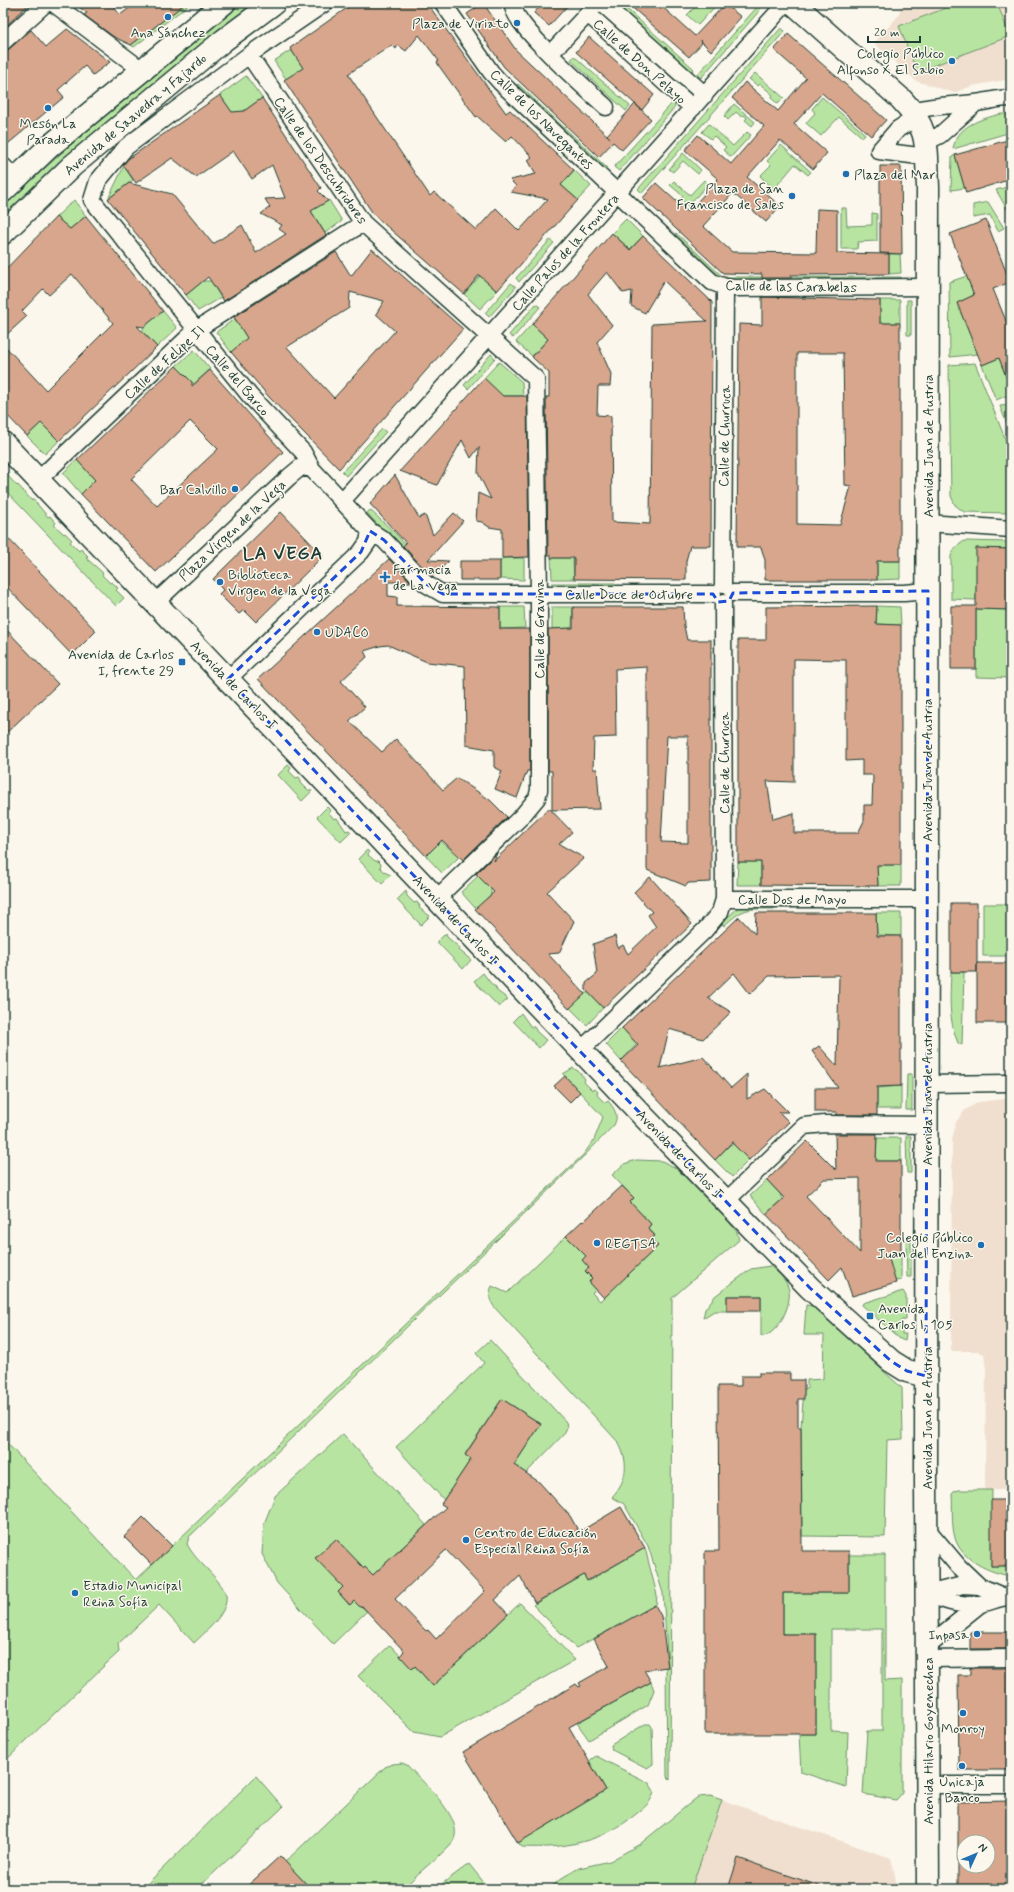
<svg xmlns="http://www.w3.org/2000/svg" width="1014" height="1892" font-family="Mynerve,sans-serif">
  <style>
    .built { fill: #f0dfcf }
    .green { fill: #b8e4a1; stroke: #6c906a }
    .building { fill: #d8a68c; stroke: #1f3d34; fill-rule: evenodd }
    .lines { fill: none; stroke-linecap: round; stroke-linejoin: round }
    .street-casing { stroke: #1f3d34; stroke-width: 19 }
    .secondary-casing { stroke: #1f3d34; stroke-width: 25 }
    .highway-casing { stroke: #1f3d34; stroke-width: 25 }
    .street { stroke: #fbf7ec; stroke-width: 16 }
    .secondary { stroke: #fbf7ec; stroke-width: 22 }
    .highway { stroke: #fbf7ec; stroke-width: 22 }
    .marked { fill: none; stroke: #1d4ed8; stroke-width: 3; stroke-dasharray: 8 5; stroke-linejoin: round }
    .poi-dot { fill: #1f6fb2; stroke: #fbf7ec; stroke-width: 1.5 }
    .labels { text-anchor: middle; stroke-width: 3; stroke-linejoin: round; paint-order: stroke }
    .poi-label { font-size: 14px; fill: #1f3d34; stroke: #fbf7ec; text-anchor: start }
    .street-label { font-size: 14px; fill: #1f3d34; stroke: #fbf7ec }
    .district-label { font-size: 18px; font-weight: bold; letter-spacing: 1px; fill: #1f3d34; stroke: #fbf7ec }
  </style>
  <rect width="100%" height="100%" fill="#fbf7ec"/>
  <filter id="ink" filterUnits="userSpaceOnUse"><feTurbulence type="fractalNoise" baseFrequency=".025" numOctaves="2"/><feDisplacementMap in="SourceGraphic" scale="8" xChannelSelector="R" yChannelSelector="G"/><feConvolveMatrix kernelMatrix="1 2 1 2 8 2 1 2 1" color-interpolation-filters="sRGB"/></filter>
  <g filter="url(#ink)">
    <path class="built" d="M901,3H1005L1011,18V79L972,86L954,93L916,81L874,43L899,15Z
      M1011,1098V1490H985L986,1362L984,1354L977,1351H951L952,1140L956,1122L965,1110L979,1102Z
      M722,1800L891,1858L898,1889H691Z"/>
    <path class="green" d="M186,3H191L134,47L131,45Z
      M242,3H257L64,159L3,217V207C79,135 159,67 242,3Z
      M620,3L694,69L689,75L688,69L617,6Z
      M699,3H718L698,25L687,15Z
      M959,3H997L1010,36L917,72L899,26Z
      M758,6L761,9L701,78L697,75Z
      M781,28L785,31L642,193L638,189Z
      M291,50L304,68L286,79L274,61Z
      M574,56L630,106L626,111L571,60Z
      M755,73L784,98L778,104L771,98L773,95L760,84L758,86L749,79Z
      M246,76L262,98L244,111L233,114L220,95Z
      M518,84L607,168L604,171L515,87Z
      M822,97L865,134L862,137L839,117L821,136L806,123L815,113L812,109Z
      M675,100V107L619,171L614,167Z
      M734,104L755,122L752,126L745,120L747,118L744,115L742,117L736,112L728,120L724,116Z
      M1001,114H1011V132L953,149C957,125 981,119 1001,114Z
      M709,124L733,146L747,132L751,135L731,157L723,150L726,147L714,136L711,139L702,132Z
      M781,145L811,172L808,175L795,164L774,189L760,176L771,165L767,161Z
      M683,153L701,170L698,174L683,161L673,172L669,169Z
      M955,155L965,188L951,190L952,157Z
      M124,166L133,180L108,199Z
      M574,170L591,186L578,200L561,185Z
      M704,180L708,184L688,206L681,199L683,196L670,185L674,181L690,195Z
      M1011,186V216L996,190Z
      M74,200L86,216L70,229L56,217Z
      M329,200L342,221L325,233L311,211Z
      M988,202L1004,228L998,231L990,215L973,218V205Z
      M841,208H846L847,226L872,225V213L877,214V241L858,242L857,249H841Z
      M626,219L643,236L630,249L612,233Z
      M676,233L723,277H901V281L721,280L672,237Z
      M550,240L554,243L519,282L516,278Z
      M889,254H900L901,273L889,274Z
      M480,276L497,291L480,309L464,294Z
      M967,276L974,295L957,303L978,354L950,357L949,282Z
      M203,281H211L221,298L198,311L186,295Z
      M511,283L516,287L489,317L485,313Z
      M880,300H900V323H880Z
      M907,300H911V335H907Z
      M536,304L540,307L513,338L509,335Z
      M163,311L177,328L157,347L142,331L144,327Z
      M235,319L248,339L231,352L216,332Z
      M532,324L548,339L532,356L516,342Z
      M194,350L210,369L194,384L176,366Z
      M491,354L495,358L468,389L464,385Z
      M999,358L1011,389V394L996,400L982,365Z
      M499,362L522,382L523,396H501L500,394L484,378Z
      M975,363L1008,446L1009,513L964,512L955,505L951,496L949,365Z
      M1011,405V435L1000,406Z
      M41,423L59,441L45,454L27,436Z
      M382,429L386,432L346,476L342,472Z
      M77,460L95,480L81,494L63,473Z
      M3,468L9,474L8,476L17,486L18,485L32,501L33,499L48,517L50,516L56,523L54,525L64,534L65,533L72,540L70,542L79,551L81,549L88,556L86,558L103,573L102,575L110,583L112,582L118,588L116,590L124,598L116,606L3,488Z
      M370,510L396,534L438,583L428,580L367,513Z
      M964,541L1011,542V549H977L976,600L951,599V556L955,548Z
      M503,558H524V580L500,579V561Z
      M551,558H573L574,579H552Z
      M877,561H900V579L877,580Z
      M552,583H615V588L552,587Z
      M877,606L900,607L901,625L876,624Z
      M500,607H524L525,628L500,629Z
      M552,607H573L572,628L552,629Z
      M976,609L1011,610V678L976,677Z
      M288,765L291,768L289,771L296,778L299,777L301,780V783L308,790L312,791L302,801L278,775Z
      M327,807L330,810L329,813L334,819L337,818L346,831L349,830L351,832L341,842L317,817Z
      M441,841L459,857L442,873L426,856Z
      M367,850L369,852L368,855L375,861H378L381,864L380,867L386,873L391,875L382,884L358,859Z
      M738,862H761V885H737Z
      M880,865H901V886H878L877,867Z
      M478,876L491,889V894L476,909L461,892Z
      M406,891L407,896L414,903L417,902L420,906L419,908L430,916L421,925L397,900Z
      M773,904L774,909C747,909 744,907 724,926L721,923L740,906Z
      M983,904H1011V956H983Z
      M876,913H901V936L877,935Z
      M446,933L447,937L460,948L459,950L471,960L463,969L437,942Z
      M951,972H964L962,1045L958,1043C948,1020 950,997 951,972Z
      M483,973L493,986H495L497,991L508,999L499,1007L474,981Z
      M585,993H589L603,1008L587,1025L570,1008Z
      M521,1013L531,1027H534L537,1032L546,1040L539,1048L513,1021Z
      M622,1028L637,1044L621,1061L606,1044Z
      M573,1068L578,1071L585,1079L584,1082L592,1090L595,1089L598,1092L597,1095L605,1103L608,1101C615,1109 619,1116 614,1125L585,1155L189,1537L187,1544C192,1554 200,1562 208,1570C214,1577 223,1585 226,1595C229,1613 205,1632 194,1643L159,1605L118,1644L119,1652L107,1663L3,1763V1439L136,1580L584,1154L594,1140L603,1117L563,1074Z
      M907,1074H912V1110H906Z
      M901,1086V1109H877V1088Z
      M906,1136H911V1173H907Z
      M877,1138H901V1161H880L876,1159Z
      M733,1144L749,1160L732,1177L715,1160L730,1145Z
      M636,1160L662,1161L676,1168L729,1222L737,1232L739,1240L672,1298L670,1780L667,1777L666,1667H668L663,1593L648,1546L624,1504L612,1497C628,1479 629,1462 618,1442L495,1308C489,1300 488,1295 492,1286L507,1293L566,1236L586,1256L582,1260L589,1267L585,1271L592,1278L589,1282L596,1289L592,1293L600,1301L658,1246L651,1239L655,1235L648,1228L651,1224L630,1202L634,1198L612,1175L624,1164Z
      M767,1180L780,1194L782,1199L766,1214L750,1196Z
      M906,1239H911V1277H907Z
      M889,1252H901V1280L895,1281L889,1262Z
      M770,1266C777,1272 785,1278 788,1287C794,1301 778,1337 761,1336V1296H727V1311H714L703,1318L705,1309L715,1296L751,1269Z
      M903,1291L906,1296V1320H902V1334H906L905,1341L900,1339L862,1305L863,1303Z
      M806,1305L812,1306L902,1388L903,1439L887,1440L885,1537L802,1536L801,1427L804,1389H807V1380L823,1379L824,1335H804Z
      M490,1340L566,1422L567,1427L565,1433L499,1501L520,1469L514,1465L541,1424L502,1399L465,1454L471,1459L444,1500L396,1447L484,1363L476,1353Z
      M343,1434L426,1525L373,1575L365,1567L338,1592L349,1605L354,1601L367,1611L333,1644L277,1583L262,1554L264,1524L275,1496Z
      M959,1490H992L991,1566H1011V1576C990,1573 961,1560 955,1538C951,1524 953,1508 952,1494L955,1491Z
      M645,1548L657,1595L656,1605L576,1648L533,1605L584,1575L588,1581Z
      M849,1555H885V1681L902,1680V1793L896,1800L863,1794L867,1731H882V1629H831V1730L848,1731L846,1787L801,1772L799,1734H816V1634H783V1593H849Z
      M520,1603L575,1660L440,1737L414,1732L358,1676L390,1645L412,1668L415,1666L433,1686Z
      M651,1682L654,1690L648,1705L589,1740L577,1723Z
      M645,1724H650L652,1727L653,1764L647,1768L612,1750L611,1745Z
      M596,1756L649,1783L654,1791C651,1803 645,1807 636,1814C603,1842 564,1849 522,1847L518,1843L606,1790L589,1761Z
      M402,1763L407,1765C421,1781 470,1822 451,1844C438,1859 421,1869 408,1884V1889H311L285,1862L385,1767L393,1764Z
      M256,1776L283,1807L197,1889H142Z
      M710,1796L722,1800L691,1889H547L565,1876L579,1868L610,1861L640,1844L694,1800L698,1797Z
      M469,1864L489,1889H435Z"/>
    <path class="building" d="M3,3H30L3,29Z
      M74,3H111L120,15L136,3H186L131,45L114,37L84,15L87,13Z
      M354,3H427L506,113L510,110L574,170L561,185L578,200L497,291L479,275L464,294L374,215L284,80L303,68L290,48ZM419,35L439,61L437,62L439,66L476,117L477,116L506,142L512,136L532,157L528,160L536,174L510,180L516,186L511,192L548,199L519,231L496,208L476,230L434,192L430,196L348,74L392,45L396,49L398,45L406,51Z
      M483,3L516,50L610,138L607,135L635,104L651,119L622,150L613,142L599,157L504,67L467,14Z
      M543,3H570L549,26L534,13Z
      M627,3H658L695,36L725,4L741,17L711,51L700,40L702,43L689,57Z
      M67,29L110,62L93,75L85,66L58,90L64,97L3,148V51L9,49L31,30L46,47Z
      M788,34L886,120L871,136L822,93L794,124L827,153L813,169L780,140L747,177L780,206L766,222L733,193L703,226L732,252L816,253L817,209L837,210V253L889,254V274L791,275V278H762V274L723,273L643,198L656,183L688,212L718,179L685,150L698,135L731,164L764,126L732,98L745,82L778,111L806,78L774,50Z
      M589,37L654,95L642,110L576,52Z
      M220,95L232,112L244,111L262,98L321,188L318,191L328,201L311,211L326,235L224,301L208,277L186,295L108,199L129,183L172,194L213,244L242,225L256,253L286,234L279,229L282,225L261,214L270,207L265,199L285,198L272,165L252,179L233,151L196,177L172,158L136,183L123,165L128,159Z
      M1011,139V179L966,193L955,155Z
      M880,166H901L902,254L880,253Z
      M86,216L163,311L144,327L137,326L157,347L59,441L41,423L27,436L3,411V344L46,390L113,323L72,274L49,295L43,289L22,311L27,316L3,338V272L56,217L70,229Z
      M986,220L1010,282L993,289L1011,333L1010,387L999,358L982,365L957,303L974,295L950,234Z
      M612,233L630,250L643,236L712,302L711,546H690L686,561V580L574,579V558H551V555H548L546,397H549V373L532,357L548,339L532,324ZM607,272L623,293L632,291L631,306L645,313L664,281L707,321L652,324L650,524L612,522L611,416L597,415L598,386H610L611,374L597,342L612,325L588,294Z
      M372,249L463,329L339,469L269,397L231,352L247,338L234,317L336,252L351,276ZM350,292L384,301L376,314L395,331L334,398L287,347L349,308Z
      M762,297L880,300V323H900V561H877V580H765V560L761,547H737L739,324L762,325ZM797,353H843L845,485L851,486L840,525L797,524Z
      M176,366L192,382V386L210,370L283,452L156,572L81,494L95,480L77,460ZM190,421L218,449L157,506L131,479Z
      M484,378L503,396H527L529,557L502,558V529L489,527L482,522L476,521L478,493L491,499L478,473L479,447L471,458L462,440L437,485L400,471Z
      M395,475L419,518L425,515L433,535L454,513L463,521L428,560L449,561L432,577L403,546L406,543L370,504Z
      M281,512L323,556L256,622L244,610L239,614L219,594L223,590L213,579Z
      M3,533L96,631L72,655L3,583Z
      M976,548L1011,549V610L976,609V669H951V606H976Z
      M389,559L411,582H388V596L397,597V606L500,607V629H530V771H527L517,798L495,789L502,771L494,767V750L466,745L465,666L427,662L388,645L380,646L364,651L367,657L341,681L365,707L349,721L382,752L396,739L443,790L457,778L490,800L507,817L463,860L442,840L426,856L258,679Z
      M460,561H500V580H460Z
      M877,606L876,624L901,625V865H877L878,886L761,885V862H738V640H766V607ZM794,659L846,660V761L862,760V775H873L872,805H864V821L858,833H794V813L773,819L767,781L794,782Z
      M573,607H683L684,626L687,640H711V882L688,883L686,886L647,870V667L615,669L616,737L594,738L593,769H597L600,809L552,810V771H548V629L573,628ZM667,736H688V843L661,842Z
      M3,626L58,684L3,736Z
      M549,808L572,832L559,844L584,858L547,892L574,921L559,953L548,954L585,994L569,1009L475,909L494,892L476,874L497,853L494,861Z
      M650,877L692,924L603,1008L586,990V983L597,974L593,944L615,936L618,948L623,945L628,954L656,927L648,915L652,912L634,892Z
      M951,903H977V972H951Z
      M756,913H876L877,936H901V1086L877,1087V1115H835L837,1112H815V1088H838L812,1051L819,1046L837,1066L839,975L769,976L750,994L734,973L708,998L731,1012L703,1039L669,1029L660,1068L703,1057L731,1088L747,1074V1099L765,1089L788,1112H779L789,1122L749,1160L733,1144V1141L715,1160L621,1061L638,1045L622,1028L739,917L755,934Z
      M977,963H1011V1023H977Z
      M565,1076L580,1092L570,1102L554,1086Z
      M835,1134H877L876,1161H901V1252H887L896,1283L852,1296L842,1267L829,1280L766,1214L784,1198L767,1180L807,1141L836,1170ZM860,1178V1253L806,1196L824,1179Z
      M622,1186L634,1198L630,1202L651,1224L648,1228L655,1236L651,1239L658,1246L604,1298L589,1282L592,1278L585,1271L589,1268L582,1260L586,1256L566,1236L582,1221L583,1222Z
      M727,1296H761V1311H727Z
      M759,1373H790V1380H804V1399H798V1427H801L802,1551H849V1593H783V1634H816V1734H705V1551H719L718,1386H741V1376H759Z
      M502,1399L541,1424L514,1465L539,1482L570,1516L579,1532L621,1507L645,1548L587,1581L584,1575L535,1603L520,1576L495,1600L508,1614L433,1686L415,1666L412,1669L400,1656L404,1651L362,1606L361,1608L354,1601L350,1605L338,1592L343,1587L315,1558L336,1539L364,1568L365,1567L373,1575L446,1507L441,1504L471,1459L465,1455ZM446,1550L485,1591L436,1639L428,1630L426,1631L395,1599Z
      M991,1500H1011V1566H991Z
      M143,1517L172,1546L152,1565L124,1537Z
      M655,1605L661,1616L668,1667L644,1670L651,1682L569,1727L606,1790L518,1843L463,1752L576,1684L579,1687L581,1686L579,1683L609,1666L594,1639Z
      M970,1632H1011V1649H970Z
      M970,1668H1011V1770H959L958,1675H970Z
      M1011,1801V1889H958V1802ZM964,1842H988V1866H964Z
      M280,1856L311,1889H244Z
      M738,1858L822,1887L821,1889H728Z"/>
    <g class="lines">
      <g class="street-casing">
        <path id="street" d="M53,3L142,70
          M325,3L249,55L126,147L98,181L92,200L250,396L303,452L312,469L370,531L384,540L426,584L443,594H713
          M443,3L491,72L500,82L712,282L725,287L734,288L928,287
          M513,3C507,20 591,93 606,107
          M602,3L705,95
          M588,14L693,108
          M3,42L46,3
          M550,54L594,7
          M249,55L363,223L536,379L539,594V790L537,798L522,816L436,899
          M913,111C935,104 952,106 974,103C987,102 997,98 1011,98
          M926,142L940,135L976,103
          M879,151L898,129L917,117
          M879,151L927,157
          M3,166L16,179
          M38,480L196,330L363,223
          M342,501L786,3
          M928,523L1011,529
          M723,584L725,287
          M733,593H904L928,591
          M156,602L289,477L301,467L312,469
          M723,603L724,899
          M228,679L361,552L368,542L370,531
          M580,1051L705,930L720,912L724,899H927
          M927,1084L1011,1083
          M726,1201L804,1126L825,1124L927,1125
          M926,1528L959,1567L979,1586L1005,1597
          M927,1594C944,1600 960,1607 979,1604C989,1603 999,1597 1009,1597
          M927,1594L963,1585L979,1586
          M928,1646L979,1605
          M928,1659L1011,1658
          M927,1785H1011"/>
      </g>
      <g class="secondary-casing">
        <path id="secondary" d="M793,3L901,99C931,130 926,147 928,187L926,1481L928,1889
          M3,443L644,1117L810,1288L891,1361L907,1371L926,1376"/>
      </g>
      <g class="highway-casing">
        <path id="highway" d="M3,191L50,146L224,3
          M3,233L72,166L224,40L274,3"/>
      </g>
      <use href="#street" class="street"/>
      <use href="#secondary" class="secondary"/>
      <use href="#highway" class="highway"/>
    </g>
  </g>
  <path class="marked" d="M370,531L384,540L426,584L443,594H713L718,602L729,601L733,593L928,591L926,1376L907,1371L891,1361L810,1288L572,1043L228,679L361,552Z"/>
  <g class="poi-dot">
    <circle cx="168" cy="17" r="4"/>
    <circle cx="517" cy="23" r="4"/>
    <circle cx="952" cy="61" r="4"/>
    <circle cx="48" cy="108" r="4"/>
    <circle cx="846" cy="174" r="4"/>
    <circle cx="792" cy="196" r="4"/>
    <circle cx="235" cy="489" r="4"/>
    <path d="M383 571h4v4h4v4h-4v4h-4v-4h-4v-4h4z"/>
    <circle cx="220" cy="582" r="4"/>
    <circle cx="317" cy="632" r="4"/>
    <rect x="178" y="658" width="8" height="8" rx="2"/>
    <circle cx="597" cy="1243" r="4"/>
    <circle cx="981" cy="1245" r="4"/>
    <rect x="866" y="1312" width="8" height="8" rx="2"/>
    <circle cx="466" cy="1540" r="4"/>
    <circle cx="75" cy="1593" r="4"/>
    <circle cx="977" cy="1634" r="4"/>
    <circle cx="963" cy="1713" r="4"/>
    <circle cx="962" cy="1766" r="4"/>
  </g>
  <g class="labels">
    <g class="poi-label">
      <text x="509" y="28" text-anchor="end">Plaza de Viriato</text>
      <text x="168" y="37" text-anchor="middle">Ana Sánchez</text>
      <text x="944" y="58" text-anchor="end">Colegio Público<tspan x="944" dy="16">Alfonso X El Sabio</tspan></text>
      <text x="48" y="128" text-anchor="middle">Mesón La<tspan x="48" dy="16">Parada</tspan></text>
      <text x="854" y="179">Plaza del Mar</text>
      <text x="784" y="193" text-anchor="end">Plaza de San<tspan x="784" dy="16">Francisco de Sales</tspan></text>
      <text x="227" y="494" text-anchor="end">Bar Calvillo</text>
      <text x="393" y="574">Farmacia<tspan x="393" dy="16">de La Vega</tspan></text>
      <text x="228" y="579">Biblioteca<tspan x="228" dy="16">Virgen de la Vega</tspan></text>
      <text x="325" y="637">UDACO</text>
      <text x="174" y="659" text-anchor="end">Avenida de Carlos<tspan x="174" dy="16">I, frente 29</tspan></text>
      <text x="973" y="1242" text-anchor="end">Colegio Público<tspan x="973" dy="16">Juan del Enzina</tspan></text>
      <text x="605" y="1248">REGTSA</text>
      <text x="878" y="1313">Avenida<tspan x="878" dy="16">Carlos I, 105</tspan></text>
      <text x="474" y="1537">Centro de Educación<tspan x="474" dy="16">Especial Reina Sofía</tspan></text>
      <text x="83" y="1590">Estadio Municipal<tspan x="83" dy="16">Reina Sofía</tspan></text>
      <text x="969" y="1639" text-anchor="end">Inpasa</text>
      <text x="963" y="1733" text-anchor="middle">Monroy</text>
      <text x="962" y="1786" text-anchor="middle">Unicaja<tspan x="962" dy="16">Banco</tspan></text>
    </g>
    <g class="street-label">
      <text transform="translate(640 61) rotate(42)" y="5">Calle de Don Pelayo</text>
      <text transform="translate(135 114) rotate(-40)" y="5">Avenida de Saavedra y Fajardo</text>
      <text transform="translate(542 119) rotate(44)" y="5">Calle de los Navegantes</text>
      <text transform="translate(321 160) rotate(55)" y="5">Calle de los Descubridores</text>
      <text transform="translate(565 252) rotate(-48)" y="5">Calle Palos de la Frontera</text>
      <text transform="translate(791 286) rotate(1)" y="5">Calle de las Carabelas</text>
      <text transform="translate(164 362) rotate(-42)" y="5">Calle de Felipe II</text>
      <text transform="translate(238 380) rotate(49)" y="5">Calle del Barco</text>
      <text transform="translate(724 436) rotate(-89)" y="5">Calle de Churruca</text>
      <text transform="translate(928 446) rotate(-90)" y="5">Avenida Juan de Austria</text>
      <text transform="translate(232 530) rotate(-43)" y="5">Plaza Virgen de la Vega</text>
      <text x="629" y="599">Calle Doce de Octubre</text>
      <text transform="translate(539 629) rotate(-90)" y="5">Calle de Gravina</text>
      <text transform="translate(234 685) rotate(46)" y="5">Avenida de Carlos I</text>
      <text transform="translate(724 763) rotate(-90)" y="5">Calle de Churruca</text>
      <text transform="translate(927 770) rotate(-90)" y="5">Avenida Juan de Austria</text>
      <text x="792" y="904">Calle Dos de Mayo</text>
      <text transform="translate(456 920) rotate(47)" y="5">Avenida de Carlos I</text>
      <text transform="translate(927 1094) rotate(-90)" y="5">Avenida Juan de Austria</text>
      <text transform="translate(680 1154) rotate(46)" y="5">Avenida de Carlos I</text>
      <text transform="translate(927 1418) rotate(-90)" y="5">Avenida Juan de Austria</text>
      <text transform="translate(928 1741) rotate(-90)" y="5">Avenida Hilario Goyenechea</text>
    </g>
    <g class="district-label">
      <text x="283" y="559">LA VEGA</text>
    </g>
  </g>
  <rect width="1014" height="1892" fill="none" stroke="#fbf7ec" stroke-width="16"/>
  <rect x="8" y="8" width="998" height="1876" fill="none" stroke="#1f3d34" stroke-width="1.5" filter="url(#ink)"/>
  <g transform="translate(976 1854) rotate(46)"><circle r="19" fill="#fbf7ec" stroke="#a3ada2"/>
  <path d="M0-3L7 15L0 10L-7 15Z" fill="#1f6fb2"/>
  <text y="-6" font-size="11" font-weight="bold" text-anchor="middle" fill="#1f3d34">N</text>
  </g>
  <path d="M868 36v6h52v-6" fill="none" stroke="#1f3d34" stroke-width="2"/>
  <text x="874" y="36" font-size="12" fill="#1f3d34" stroke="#fbf7ec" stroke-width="3" paint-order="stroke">20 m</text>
</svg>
